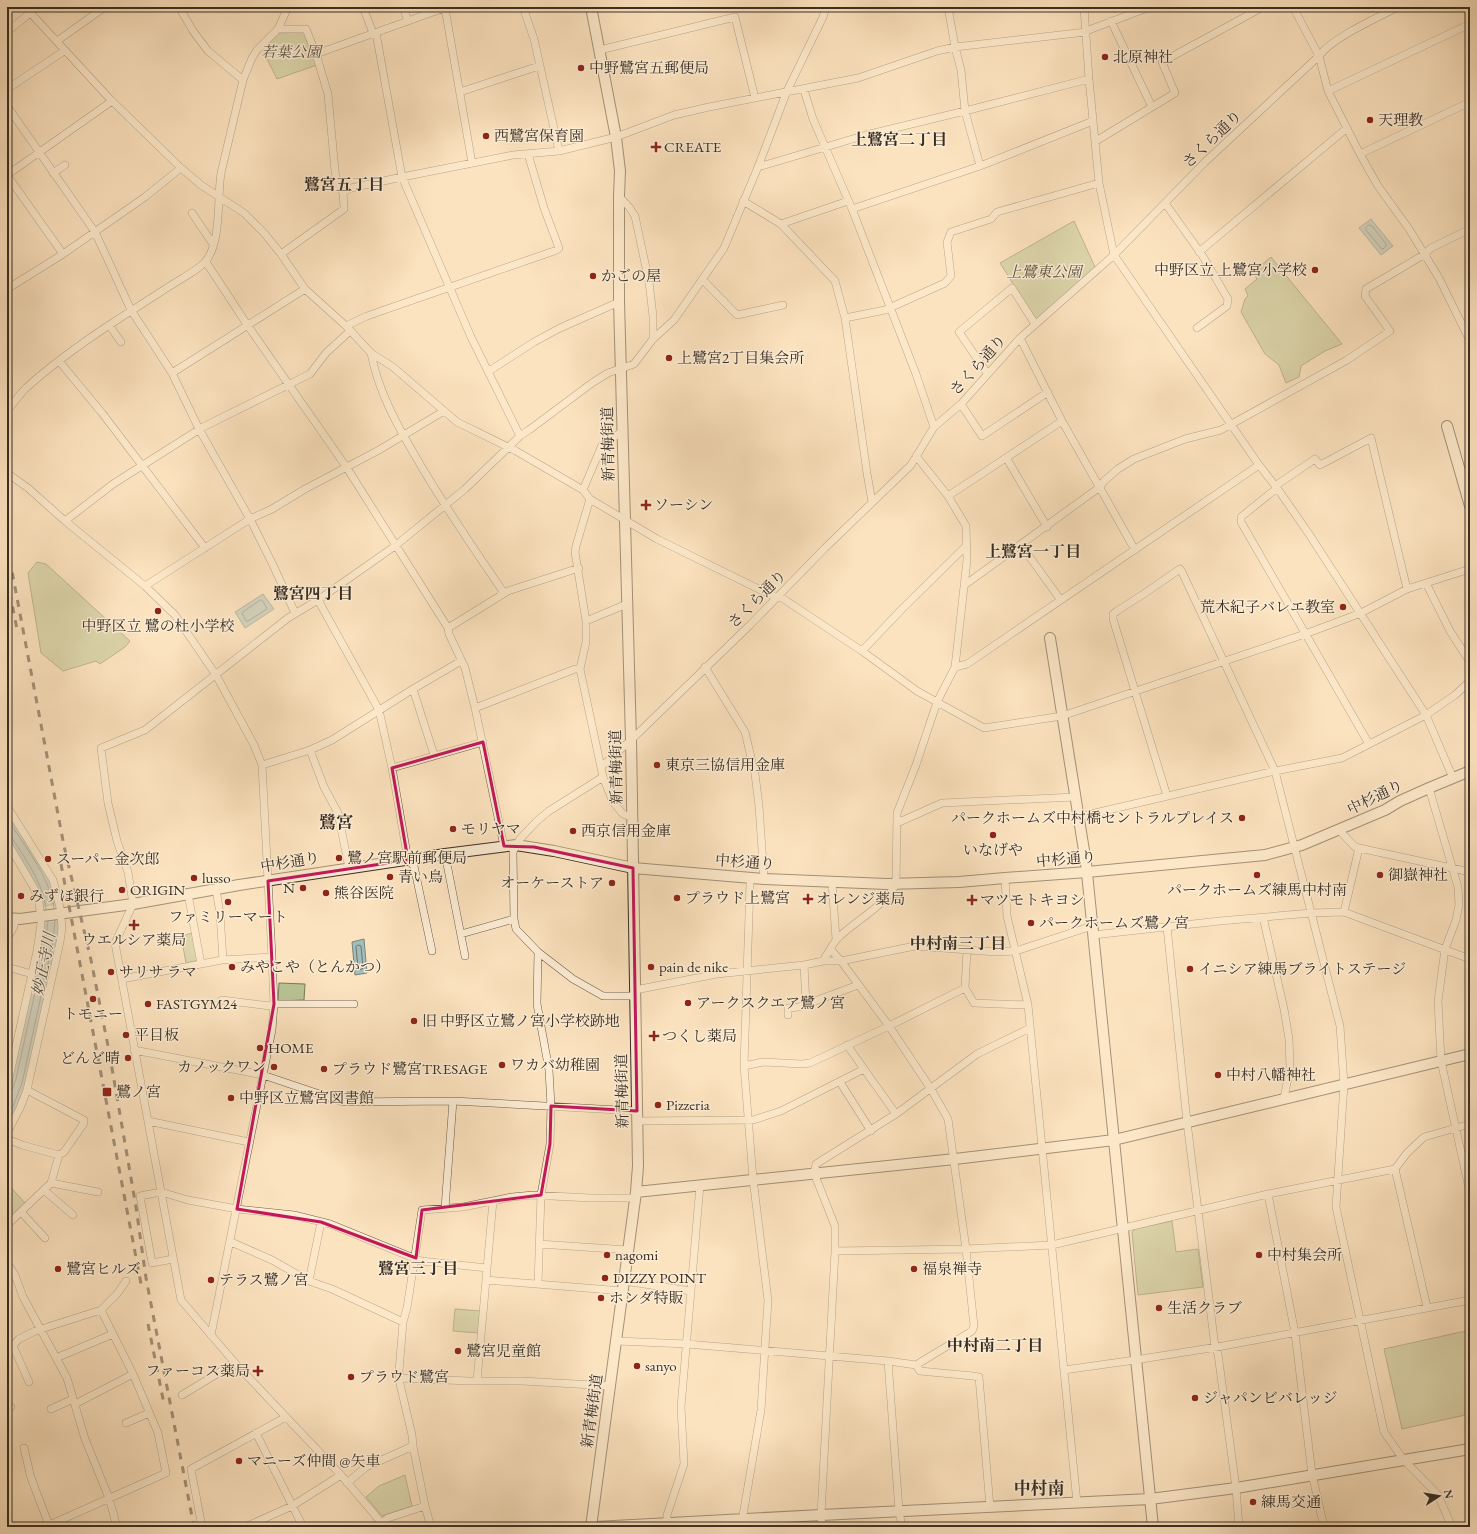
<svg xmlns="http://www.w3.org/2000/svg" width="1477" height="1534" font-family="'EB Garamond','Noto Serif JP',serif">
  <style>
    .green { fill: #b9c596; stroke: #797a5d }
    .water { fill: #a2bcba; stroke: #78837e }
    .pier { fill: #fce3bf }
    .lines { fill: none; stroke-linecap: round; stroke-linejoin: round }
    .shore { stroke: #6e756f; stroke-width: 1 }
    .street-casing { stroke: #6a5b4b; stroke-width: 8 }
    .secondary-casing { stroke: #392e24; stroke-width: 12 }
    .street { stroke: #fdedd5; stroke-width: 7 }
    .secondary { stroke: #fdedd5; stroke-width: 10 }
    .rail { stroke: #392e24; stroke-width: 3; stroke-dasharray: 7 7; stroke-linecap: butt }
    .marked { fill: none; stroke: #c2185b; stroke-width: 3; stroke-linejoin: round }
    .poi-dot { fill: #8f2418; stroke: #fdedd5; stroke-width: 1.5 }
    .labels { text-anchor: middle; stroke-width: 3; stroke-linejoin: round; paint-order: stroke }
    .park-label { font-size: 15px; font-style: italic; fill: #595440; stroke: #fdedd5 }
    .poi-label { font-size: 15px; fill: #392e24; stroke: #fdedd5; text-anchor: start }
    .street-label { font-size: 15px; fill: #392e24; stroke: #fdedd5 }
    .neighbourhood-label { font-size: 16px; font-weight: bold; fill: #392e24; stroke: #fdedd5 }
    .water-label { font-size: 16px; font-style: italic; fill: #53524a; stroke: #fdedd5 }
    .quarter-label { font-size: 17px; font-weight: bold; fill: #392e24; stroke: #fdedd5 }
  </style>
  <rect width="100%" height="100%" fill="#fce3bf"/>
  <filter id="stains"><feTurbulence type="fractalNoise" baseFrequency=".005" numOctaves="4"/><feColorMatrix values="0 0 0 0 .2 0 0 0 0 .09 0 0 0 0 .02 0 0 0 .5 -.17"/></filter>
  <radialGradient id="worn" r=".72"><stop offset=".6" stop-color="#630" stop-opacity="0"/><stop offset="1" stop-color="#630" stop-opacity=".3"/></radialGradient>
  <path class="green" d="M304,32L317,65L277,79L266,57L271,54L267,44L279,33Z
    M1074,221L1095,267L1036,320L1000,263Z
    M1271,257L1342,344L1325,351L1301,366L1299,377L1286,383L1279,365L1265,354L1241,312L1245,299L1248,296L1245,289L1257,279L1253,272Z
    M37,562L46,564L130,641L125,647L100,664L96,661L63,671L41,653L28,573Z
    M192,933L197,959L195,961L186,963L181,936Z
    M279,983L305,984L304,1000L278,1001Z
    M7,1183L25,1203L7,1220Z
    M1172,1221L1176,1252L1198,1249L1203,1287L1138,1295L1132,1233L1134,1229Z
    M455,1309L480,1311L478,1333L453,1331Z
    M1470,1330V1414L1402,1429L1384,1349Z
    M405,1475L412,1506L382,1516L366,1497L379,1486Z"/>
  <path class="water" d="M1371,219L1393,246L1381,255L1359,228Z
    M263,594L274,609L245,628L235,612Z
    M7,810L45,872L53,888L55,895L59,927L57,941L26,1084L16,1111L7,1126V1094L12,1078L41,946L44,923L16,851L7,837Z
    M364,939L367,973L355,975L352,942Z"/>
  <path class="pier" d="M58,905L60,920L43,923L41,907Z
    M30,987L47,991L45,997L28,993Z"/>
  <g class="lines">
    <path class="shore" d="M1369,225L1372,226L1386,244V246L1383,249L1381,248L1366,230V228Z
      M261,600L263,601L267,609L248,621H246L242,613Z
      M7,818C24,846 49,875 54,908
      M7,836L12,838C26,860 43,883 46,909
      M358,945L361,946L363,968L360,970L358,968L356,947Z
      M7,1093L12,1090L16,1079L45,947L48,921
      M7,1118L12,1109L22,1083L53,941L55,920"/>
    <g class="street-casing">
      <path id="street" d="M25,7L109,98L181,168L201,185L244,213L264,233L281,254L305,289L346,326L371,353L393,367L457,422L516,451L583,490L590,499L595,502L657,539L777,598
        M179,7L193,31L208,51L243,80
        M363,7L373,33
        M403,7L408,21
        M523,7L534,39L559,151
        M948,7L955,47L961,70L965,111L980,166
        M1084,7L1089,79L1099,183L1114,255L1259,465L1277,488L1309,534L1426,715L1453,778
        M1293,7L1319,56L1328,91L1360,154L1378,186L1409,229L1439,278L1470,341
        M445,8L472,163
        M1111,21L1152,107
        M278,29H306L316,54L328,94L335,171L338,187L343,192L344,209L281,254
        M1086,31L1150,7
        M7,32L30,13
        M376,33L402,177L471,337L520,436
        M57,41L105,7
        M600,50L735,17L755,98
        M316,54L447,7
        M7,89L64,51
        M804,90L813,119L852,209L916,374L934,427
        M1328,91L1470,24
        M460,92L539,66
        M7,106L95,232L131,310L172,373L199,429L250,519L273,565L295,613
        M1096,141L1175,93L1162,62L1263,7
        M1360,154L1470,102
        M758,167L866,135L965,111L1089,79
        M53,173L65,165
        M343,192L351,188L402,177L513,155L559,151L616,137L674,115L709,107L858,78L937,51L955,47L1086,32
        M619,196L629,207L635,216L649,282L653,316V339
        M743,201L781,224L835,281L845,318L867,473L872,502
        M1165,203L1202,255L1228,299L1227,306L1197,328
        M852,209L980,166L1093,121
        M192,213L213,244
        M781,224L848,201
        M1199,252L1347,128
        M63,254L7,175L112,101
        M206,262L248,326L347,468L448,628L449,634L465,668L475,708L504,846
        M702,279L737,315L783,305
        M7,289L63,254L145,197L181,168
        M845,318L885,310L945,283L951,276L947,242L951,232L991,219L997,212L1099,183
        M109,325L121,342
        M346,326L367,316L557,250L559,248L544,208L528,154
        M1020,338L1062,421L1135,550
        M371,353C378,391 398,427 417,459C444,506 474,549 504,593
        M59,361L102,413L205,548
        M489,371L534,342L560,328L619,302
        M172,373L305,289
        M987,373L959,332L1012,288L1035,324
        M961,404L982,436L1048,392
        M7,411C13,404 19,395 26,388C61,356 102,329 142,304C156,295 169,286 183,278C190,273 200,268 205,262C222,243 217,197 221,173L243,80L252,58L257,50L278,29L288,7
        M1007,459L1047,527
        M7,473L28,488L65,521L145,586L175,615L216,675L254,745L262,765L272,957L274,1004L272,1030L211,1335
        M1275,486L1315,459L1320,465L1371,438L1407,589
        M1277,488L1241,517V522L1369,744
        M583,490L602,445L623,431
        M948,496L1062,421
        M590,499L576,546L575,552L586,621V642L580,669L603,777L613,802L623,814L631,817
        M65,521L113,484L203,427L310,374L326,353L350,331
        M1021,545L1060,599
        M1426,583L1450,631L1470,662
        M966,584L1100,487L1104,481L1118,469L1134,459L1185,439L1221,430L1347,360L1390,331L1365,296L1366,289L1425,254L1431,248L1470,229
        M145,586L250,519L272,509L305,489L379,450L444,411
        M779,596L862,651L917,691L984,728L1062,716L1305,634L1361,613L1407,589L1470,569
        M318,600L379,710L392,768L408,860L414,866L432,951
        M586,621L627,604
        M448,628L508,591L579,568
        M862,651L902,609L967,545
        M705,667L745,732L755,774L759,806L764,879
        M955,667L967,664L1259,465
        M413,689L434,755
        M475,708L575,669H580
        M310,750L324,787L338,813L349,868
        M262,765L310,750L332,740L413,689L461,661
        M601,767L631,740L750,625L825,548L911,465L934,427L961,404L1020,338L1114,255L1205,162L1319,56C1333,37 1377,18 1398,7
        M392,768L483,742
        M603,777L549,811L537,821L519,840L513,852L514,919L516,929L538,952L573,979L603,996H635
        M1429,788L1458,887L1459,905L1456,920L1445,949L1438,1001L1441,1061L1470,1193
        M1167,796L1113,619V614L1117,611L1142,595L1180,569L1182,572L1275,771L1340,1026L1344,1084L1336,1207L1384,1432L1403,1459L1438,1495L1452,1527
        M7,806L53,880L60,908L62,928L60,942L27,1090L20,1108L7,1133
        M1078,817L1275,771L1342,758L1426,715L1455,695L1470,681
        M897,823L942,803L1075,797
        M1339,830L1355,847L1359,848L1344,912
        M7,842L34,888L39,901L41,923L37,951L7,1087
        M1359,848L1470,872
        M445,854L465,956
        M1005,878L1007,916L1028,1005L1077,1503
        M832,882L836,939
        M216,889L220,914L223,960
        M188,894L201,964
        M7,908L8,919
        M1263,917L1284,1009L1289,1039L1290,1068L1284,1098
        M1167,927L1187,1122L1215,1347L1218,1354L1236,1488L1239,1527
        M461,934L514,919
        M1093,935L1220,921L1311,913L1344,912L1470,959
        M7,939L14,926L15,919
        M831,950L841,961L889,1026L931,1089L948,1119L966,1249L974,1326L972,1331L916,1365
        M823,961C827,955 834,941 838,938C857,919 883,908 896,884L897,813L916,765L937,702L955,667L967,560L966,526L948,496L916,456
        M804,965L806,1004
        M7,967L32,974
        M122,979L222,960L272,957
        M965,988L974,1003L1028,1005
        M635,990L717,974L804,965L823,961H841L915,946L996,952L1016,951L1086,928L1092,927
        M222,1000L270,1006L274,1004H354
        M788,1015V1008L799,1007L858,985
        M134,1050L263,1075L343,1102L453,1101L637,1111
        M744,1066L763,1062L802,1064L810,1063L889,1026L965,988L967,950
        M864,1069L896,1114
        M840,1082L871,1131
        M148,1121L249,1142
        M638,1121L753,1120L781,1111L864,1069L847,1045
        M7,1139L22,1145L59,1155
        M1395,1169L1427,1307
        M51,1183L98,1192
        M44,1190L73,1215
        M1268,1194L1295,1333L1312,1474L1324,1527
        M445,1208L453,1101
        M22,1213L45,1238
        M7,1225L51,1183L59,1155L64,1152L84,1123V1120L27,1090
        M231,1242L272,1260L309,1281L332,1289L403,1322
        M539,1244L628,1250
        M835,1251L966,1249L1052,1245L1268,1194L1395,1169L1407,1153L1424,1137L1470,1124
        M173,1259L152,1263L140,1196L161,1192L188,1200L237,1209L294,1215L330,1224L421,1261L487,1268
        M7,1263L15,1275L23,1297L67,1378L85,1439L109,1498L117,1527
        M486,1280L623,1291
        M309,1281L321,1222
        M624,1281L691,1291
        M538,1284L541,1195L550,1144L551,1106L549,1070L537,1004L538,952
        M617,1341L687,1344L888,1361L916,1365L920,1371L973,1376L979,1377L990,1507
        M13,1346L29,1382
        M7,1352L19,1339L35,1331L101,1310L117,1294L126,1281
        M56,1358L113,1334
        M888,1361L899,1511L902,1527
        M1064,1370L1135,1360L1223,1346L1470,1300
        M400,1378L469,1381H522L611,1386
        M477,1381L493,1201
        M182,1395L235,1363
        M75,1404L133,1374
        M51,1409L73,1399
        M7,1410L11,1407
        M126,1423L149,1413
        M256,1433L303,1527
        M24,1448L31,1478L49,1525
        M347,1483L366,1467L413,1446
        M667,1523V1515L684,1464L681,1407L700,1185
        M45,1527L166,1473L158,1433L133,1374L101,1310
        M202,1527L191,1469L286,1417
        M245,1527L292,1506L341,1475
        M376,1527L388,1518L425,1506
        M385,1527L341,1475L235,1363L181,1300L115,943L133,904L128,872L117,841L108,803L101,748L145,730L288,618L318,600L395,546L465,489L520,436L529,430L592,383L608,373L634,364L653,339L674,320L724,248L758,167L787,91L823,17L826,7
        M431,1527L425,1506L413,1446L412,1435L400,1384L399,1371L403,1322L407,1308L422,1210L463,1207L512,1197L533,1195L590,1198H636
        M741,1527L761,1410L768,1300L753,1179L744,1066L750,884
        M822,1527L821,1515L835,1251V1226L814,1173L816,1164L896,1114L977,1054L1030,1028"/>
    </g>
    <g class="secondary-casing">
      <path id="secondary" d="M591,7L616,137L620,171L619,196V302L631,740L638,1166L636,1192L591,1527
        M1447,426L1470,506
        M1050,638L1086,863L1153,1527
        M7,918L20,919L133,904L239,885L445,854L516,845L554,851L633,868L764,879L887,884L959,882L1005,878L1087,872L1265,855L1302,845L1385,810L1400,801L1429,788L1470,771
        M636,1192L955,1159L1114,1140L1470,1054
        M595,1527L821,1515L1150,1499L1236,1488L1470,1449"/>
    </g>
    <use href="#street" class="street"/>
    <use href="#secondary" class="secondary"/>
    <path class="rail" d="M7,545L64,846L91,960L109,1051L136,1207L146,1278L194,1527
      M7,579L18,634
      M61,864L142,1289
      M148,1324L164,1404"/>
  </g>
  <path d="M0 0H1477V1534H0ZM483,742L504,846L534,847L633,868L637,1111L551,1106L550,1144L541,1195L422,1210L416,1258L321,1222L237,1209L274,1004L268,881L408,860L392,768Z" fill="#fce3bf" fill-opacity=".55" fill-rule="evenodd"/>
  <path class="marked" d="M483,742L504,846L534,847L633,868L637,1111L551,1106L550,1144L541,1195L422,1210L416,1258L321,1222L237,1209L274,1004L268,881L408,860L392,768Z"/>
  <g class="poi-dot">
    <circle cx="1105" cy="57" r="4"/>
    <circle cx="581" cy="68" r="4"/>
    <circle cx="1370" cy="120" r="4"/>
    <circle cx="486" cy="136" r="4"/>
    <path d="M654 141h4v4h4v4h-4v4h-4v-4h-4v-4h4z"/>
    <circle cx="1315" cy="270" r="4"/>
    <circle cx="593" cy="276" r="4"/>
    <circle cx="669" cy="358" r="4"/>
    <path d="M644 499h4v4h4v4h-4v4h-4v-4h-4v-4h4z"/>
    <circle cx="1343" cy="607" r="4"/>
    <circle cx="158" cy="611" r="4"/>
    <circle cx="657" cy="765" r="4"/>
    <circle cx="1242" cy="818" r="4"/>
    <circle cx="453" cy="829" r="4"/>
    <circle cx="573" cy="831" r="4"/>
    <circle cx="993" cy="835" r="4"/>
    <circle cx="339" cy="858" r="4"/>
    <circle cx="48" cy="859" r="4"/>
    <circle cx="1257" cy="875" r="4"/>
    <circle cx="1380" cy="875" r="4"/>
    <circle cx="390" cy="877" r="4"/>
    <circle cx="194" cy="878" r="4"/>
    <circle cx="612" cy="883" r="4"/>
    <circle cx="303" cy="888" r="4"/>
    <circle cx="122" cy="890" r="4"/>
    <circle cx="326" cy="893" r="4"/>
    <circle cx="21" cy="896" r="4"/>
    <circle cx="677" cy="898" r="4"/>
    <path d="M806 893h4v4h4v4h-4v4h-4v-4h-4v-4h4z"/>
    <path d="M970 894h4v4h4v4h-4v4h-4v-4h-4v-4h4z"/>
    <circle cx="228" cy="902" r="4"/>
    <circle cx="1031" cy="923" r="4"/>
    <path d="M132 919h4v4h4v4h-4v4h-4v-4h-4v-4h4z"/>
    <circle cx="232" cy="967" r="4"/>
    <circle cx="651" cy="967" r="4"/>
    <circle cx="1190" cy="969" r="4"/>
    <circle cx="111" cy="972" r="4"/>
    <circle cx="93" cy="999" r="4"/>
    <circle cx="688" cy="1003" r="4"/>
    <circle cx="148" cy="1004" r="4"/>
    <circle cx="414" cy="1021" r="4"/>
    <circle cx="126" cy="1035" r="4"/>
    <path d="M652 1030h4v4h4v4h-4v4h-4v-4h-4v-4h4z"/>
    <circle cx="260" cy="1048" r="4"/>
    <circle cx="128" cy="1058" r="4"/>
    <circle cx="502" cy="1065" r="4"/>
    <circle cx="274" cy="1067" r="4"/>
    <circle cx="324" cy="1069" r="4"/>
    <circle cx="1218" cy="1075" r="4"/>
    <rect x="102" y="1087" width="10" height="10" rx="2"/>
    <circle cx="231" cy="1098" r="4"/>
    <circle cx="658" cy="1105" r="4"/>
    <circle cx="607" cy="1255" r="4"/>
    <circle cx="1259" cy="1255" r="4"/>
    <circle cx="58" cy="1269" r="4"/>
    <circle cx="914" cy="1269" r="4"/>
    <circle cx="605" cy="1278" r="4"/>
    <circle cx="211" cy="1280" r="4"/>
    <circle cx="601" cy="1298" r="4"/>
    <circle cx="1159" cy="1308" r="4"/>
    <circle cx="458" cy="1351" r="4"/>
    <circle cx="637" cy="1366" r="4"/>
    <path d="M256 1365h4v4h4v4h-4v4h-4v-4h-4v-4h4z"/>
    <circle cx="351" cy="1377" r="4"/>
    <circle cx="1195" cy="1398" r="4"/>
    <circle cx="239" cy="1461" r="4"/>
    <circle cx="1253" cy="1502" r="4"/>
  </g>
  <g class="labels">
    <g class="park-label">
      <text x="291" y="57">若葉公園</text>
      <text x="1044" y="277">上鷺東公園</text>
    </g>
    <g class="poi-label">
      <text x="1113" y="62">北原神社</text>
      <text x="589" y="73">中野鷺宮五郵便局</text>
      <text x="1378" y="125">天理教</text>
      <text x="494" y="141">西鷺宮保育園</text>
      <text x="664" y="152">CREATE</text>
      <text x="1307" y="275" text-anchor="end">中野区立 上鷺宮小学校</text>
      <text x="601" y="281">かごの屋</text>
      <text x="677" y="363">上鷺宮2丁目集会所</text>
      <text x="654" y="510">ソーシン</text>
      <text x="1335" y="612" text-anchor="end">荒木紀子バレエ教室</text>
      <text x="158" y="631" text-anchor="middle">中野区立 鷺の杜小学校</text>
      <text x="665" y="770">東京三協信用金庫</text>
      <text x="1234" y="823" text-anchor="end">パークホームズ中村橋セントラルプレイス</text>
      <text x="461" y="834">モリヤマ</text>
      <text x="581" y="836">西京信用金庫</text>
      <text x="993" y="855" text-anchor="middle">いなげや</text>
      <text x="347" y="863">鷺ノ宮駅前郵便局</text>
      <text x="56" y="864">スーパー金次郎</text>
      <text x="1388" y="880">御嶽神社</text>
      <text x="398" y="882">青い鳥</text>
      <text x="202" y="883">lusso</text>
      <text x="604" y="888" text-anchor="end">オーケーストア</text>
      <text x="295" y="893" text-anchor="end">N</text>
      <text x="130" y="895">ORIGIN</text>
      <text x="1257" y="895" text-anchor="middle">パークホームズ練馬中村南</text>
      <text x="334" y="898">熊谷医院</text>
      <text x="29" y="901">みずほ銀行</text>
      <text x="685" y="903">プラウド上鷺宮</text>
      <text x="816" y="904">オレンジ薬局</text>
      <text x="980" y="905">マツモトキヨシ</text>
      <text x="228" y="922" text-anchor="middle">ファミリーマート</text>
      <text x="1039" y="928">パークホームズ鷺ノ宮</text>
      <text x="134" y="945" text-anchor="middle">ウエルシア薬局</text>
      <text x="240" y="972">みやこや（とんかつ）</text>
      <text x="659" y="972">pain de nike</text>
      <text x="1198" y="974">イニシア練馬ブライトステージ</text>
      <text x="119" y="977">サリサ ラマ</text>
      <text x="696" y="1008">アークスクエア鷺ノ宮</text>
      <text x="156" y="1009">FASTGYM24</text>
      <text x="93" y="1019" text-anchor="middle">トモニー</text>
      <text x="422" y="1026">旧 中野区立鷺ノ宮小学校跡地</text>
      <text x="134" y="1040">平目板</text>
      <text x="662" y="1041">つくし薬局</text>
      <text x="268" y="1053">HOME</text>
      <text x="120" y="1063" text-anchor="end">どんど晴</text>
      <text x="510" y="1070">ワカバ幼稚園</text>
      <text x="266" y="1072" text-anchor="end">カノックワン</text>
      <text x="332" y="1074">プラウド鷺宮TRESAGE</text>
      <text x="1226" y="1080">中村八幡神社</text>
      <text x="116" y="1097">鷺ノ宮</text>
      <text x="239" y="1103">中野区立鷺宮図書館</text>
      <text x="666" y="1110">Pizzeria</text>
      <text x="615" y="1260">nagomi</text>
      <text x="1267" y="1260">中村集会所</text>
      <text x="66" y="1274">鷺宮ヒルズ</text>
      <text x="922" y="1274">福泉禅寺</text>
      <text x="613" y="1283">DIZZY POINT</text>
      <text x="219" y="1285">テラス鷺ノ宮</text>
      <text x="609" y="1303">ホンダ特販</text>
      <text x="1167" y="1313">生活クラブ</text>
      <text x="466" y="1356">鷺宮児童館</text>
      <text x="645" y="1371">sanyo</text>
      <text x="250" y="1376" text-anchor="end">ファーコス薬局</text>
      <text x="359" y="1382">プラウド鷺宮</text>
      <text x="1203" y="1403">ジャパンビバレッジ</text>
      <text x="247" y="1466">マニーズ仲間 @矢車</text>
      <text x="1261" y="1507">練馬交通</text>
    </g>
    <g class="street-label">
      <text transform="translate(1212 139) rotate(-44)" y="5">さくら通り</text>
      <text transform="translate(978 365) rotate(-48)" y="5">さくら通り</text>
      <text transform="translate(608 444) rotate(-91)" y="5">新青梅街道</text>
      <text transform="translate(757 599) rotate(-45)" y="5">さくら通り</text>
      <text transform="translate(616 767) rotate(-91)" y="5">新青梅街道</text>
      <text transform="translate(1375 797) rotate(-26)" y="5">中杉通り</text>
      <text transform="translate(1066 859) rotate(-5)" y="5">中杉通り</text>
      <text transform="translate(290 862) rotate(-9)" y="5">中杉通り</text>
      <text transform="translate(745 862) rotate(4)" y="5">中杉通り</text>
      <text transform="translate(622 1091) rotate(-91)" y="5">新青梅街道</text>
      <text transform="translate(592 1411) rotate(-82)" y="5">新青梅街道</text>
    </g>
    <g class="neighbourhood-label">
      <text x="899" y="145">上鷺宮二丁目</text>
      <text x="344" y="190">鷺宮五丁目</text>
      <text x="1033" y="557">上鷺宮一丁目</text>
      <text x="313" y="599">鷺宮四丁目</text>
      <text x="958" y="949">中村南三丁目</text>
      <text x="418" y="1274">鷺宮三丁目</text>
      <text x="995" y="1351">中村南二丁目</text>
    </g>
    <g class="water-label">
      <text transform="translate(43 964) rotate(-79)" y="6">妙正寺川</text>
    </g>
    <g class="quarter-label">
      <text x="336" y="828">鷺宮</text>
      <text x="1039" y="1494">中村南</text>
    </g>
  </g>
  <rect width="1477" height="1534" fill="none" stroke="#fce3bf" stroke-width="24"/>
  <rect x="8" y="8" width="1461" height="1518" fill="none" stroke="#392e24" stroke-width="2"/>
  <rect x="12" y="12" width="1453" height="1510" fill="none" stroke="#392e24"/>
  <g transform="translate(1439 1496) rotate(78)" stroke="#fdedd5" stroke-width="3" paint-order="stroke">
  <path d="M0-3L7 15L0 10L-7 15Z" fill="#392e24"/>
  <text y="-6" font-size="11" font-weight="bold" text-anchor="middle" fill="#392e24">N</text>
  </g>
  <rect width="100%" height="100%" filter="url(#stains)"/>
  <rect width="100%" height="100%" fill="url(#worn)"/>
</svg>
